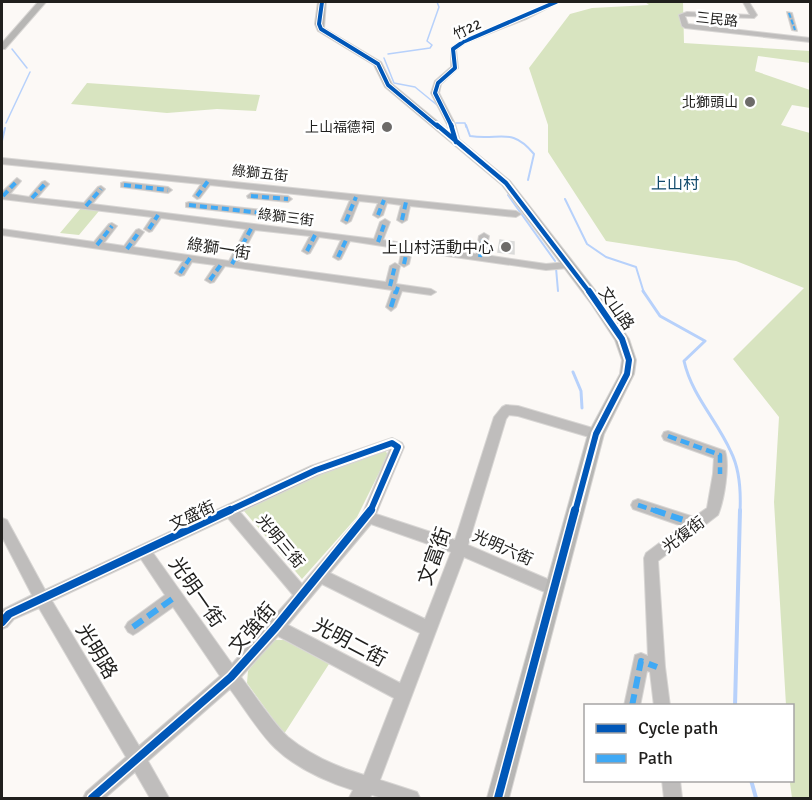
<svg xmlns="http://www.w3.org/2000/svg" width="812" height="800" font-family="Signika,'Noto Sans TC',sans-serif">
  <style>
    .green { fill: #d8e4c0 }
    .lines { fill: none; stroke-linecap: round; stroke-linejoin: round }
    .stream-far3 { stroke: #b7d1fb; stroke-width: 1.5 }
    .stream-far2 { stroke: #b7d1fb; stroke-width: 2 }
    .stream-far1 { stroke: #b7d1fb; stroke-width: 3 }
    .stream { stroke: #b7d1fb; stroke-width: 4 }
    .building { fill: #dededd; stroke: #dadad9; stroke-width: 1.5 }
    .minor-casing { stroke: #d8d6d4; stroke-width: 2 }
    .major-casing { stroke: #d8d6d4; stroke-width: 2 }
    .minor { fill: #bfbdbc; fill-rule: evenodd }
    .major { fill: #b7b6b4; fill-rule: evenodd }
    .quiet-far3 { stroke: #3fa9f5; stroke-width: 2; stroke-dasharray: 5 2; stroke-linecap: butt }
    .quiet-far2 { stroke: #3fa9f5; stroke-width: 4; stroke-dasharray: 7 4; stroke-linecap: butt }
    .quiet-far1 { stroke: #3fa9f5; stroke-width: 4.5; stroke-dasharray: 9 4.5; stroke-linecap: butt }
    .quiet { stroke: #3fa9f5; stroke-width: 6; stroke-dasharray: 12 6; stroke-linecap: butt }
    .cycleway-far3-casing { stroke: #fff; stroke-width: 6 }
    .cycleway-far2-casing { stroke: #fff; stroke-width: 8 }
    .cycleway-far1-casing { stroke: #fff; stroke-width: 10 }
    .cycleway-casing { stroke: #fff; stroke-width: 11 }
    .cycleway-far3 { stroke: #0057b8; stroke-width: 4 }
    .cycleway-far2 { stroke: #0057b8; stroke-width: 4.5 }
    .cycleway-far1 { stroke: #0057b8; stroke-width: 6 }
    .cycleway { stroke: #0057b8; stroke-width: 8 }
    .poi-dot { fill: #6d6b69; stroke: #fff; stroke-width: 2 }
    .labels { text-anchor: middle; stroke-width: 5; stroke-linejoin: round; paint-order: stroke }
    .far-street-label { font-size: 14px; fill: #201f1d; stroke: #fff }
    .far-poi-label { font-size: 14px; fill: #201f1d; stroke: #fff; text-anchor: end }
    .far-quarter-label { font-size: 16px; fill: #114a6b; stroke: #fff }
    .poi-label { font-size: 16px; fill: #201f1d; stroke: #fff; text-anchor: end }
    .street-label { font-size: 16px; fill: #201f1d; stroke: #fff }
    .near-street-label { font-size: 20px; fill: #201f1d; stroke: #fff }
  </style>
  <rect width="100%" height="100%" fill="#fcf9f6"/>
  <path class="green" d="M645,2H683L684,43L810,51V63L758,56L755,71L810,90V108L792,105L781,125L810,133V798H792L790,783L792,780V706L786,705L774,502L779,417L733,359L804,288L736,261L606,241L548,152V125L529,68L570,14L592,8L649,5Z
    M87,83L260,95L256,111L217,109L167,113L71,104Z
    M81,208L99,211L79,235L60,233Z
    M385,450L388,455L357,517L302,579L244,511L313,476Z
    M273,640H284L329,664L284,734L247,683L248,671Z"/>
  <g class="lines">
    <path class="stream-far3" d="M12,49L27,68
      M388,54L430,48L432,45L427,41L439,7L437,2
      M384,58L394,83L415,87L437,105
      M6,123L30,72
      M456,123H465L466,127"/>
    <path class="stream-far2" d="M466,125L470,136C500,141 511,126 534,154L528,180
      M2,141L5,128
      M508,195L555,261
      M565,199L587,244L606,257L636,267L644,293
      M556,268L558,291"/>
    <path class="stream-far1" d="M643,291L660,316L705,341L684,361C692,396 717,420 731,452C740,470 741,492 740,512
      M573,372L581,391L582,408"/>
    <path class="stream" d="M735,706L740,510
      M751,780L756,798"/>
  </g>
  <path class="building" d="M500,240L514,242V254L498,252Z"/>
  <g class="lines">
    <g class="minor-casing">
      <path id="minor" d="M552,2H559L526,19L465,43L456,50L458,68L441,84L439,93L455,124L460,142L453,144L447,124L431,93L435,81L451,67V48L461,41L522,17Z
        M743,2H749L757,15L754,18L687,16H685L688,24L810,38V42L685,28L682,26L679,15L687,12L750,15Z
        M787,12L792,13L797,31L792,30Z
        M2,158L516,211L521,214L516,217L410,206L407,220L402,223L397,220L401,205L387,203L383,215L378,218L373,215L378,203L359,201L351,221L346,224L341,221L350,200L210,185L200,198L197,199L193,196L201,184L2,164Z
        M17,178L21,181L10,194L29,197L42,182L45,181L49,184L37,198L84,203L98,187L101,186L105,189L92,204L374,239L380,222L385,219L390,222L383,240L476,254L479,236L484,233L489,236L485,255L546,264L568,262L573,265L568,268L546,270L412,251L409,264L404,267L399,264L402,249L350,241L341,259L338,260L333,257L341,240L319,237L310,253L307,254L302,251L310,236L255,230L238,262L386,282L390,266L395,263L400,266L396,284L431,289L436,292L431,295L402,291L396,307L391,311L386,307L392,290L225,266L214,282L210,283L205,280L215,265L192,262L184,275L180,276L175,273L183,261L2,235V229L94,242L109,224L112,223L117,226L104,243L124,246L136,230L139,229L144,232L133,247L229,261L246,229L161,218L152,231L149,232L144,229L152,217L2,199V192Z
        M124,182L168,187L172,190L168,193L121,187V183Z
        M251,193L288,196L292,199L288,202L248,198L247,196Z
        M189,202L281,212L286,215L281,218L186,207V203Z
        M506,405L518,406L596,429L600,430L602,434L600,438L596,439L518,416L509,415L506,419L468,545L559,584L561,589L559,594L554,596L464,557L380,780L417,792L420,798H382L372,795L369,798H349L353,790C327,782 296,768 275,748C260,734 243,706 230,689L148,761L169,798H150L135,772L105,798H83L86,792L126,757L39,608L14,619L7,627L2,629V611L4,609L32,595L2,537V518L7,520L45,590L311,466L392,438L402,443L404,447L376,514L455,540L494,417L502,407ZM390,449L363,513L302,584L240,512L321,474ZM228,518L293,595L232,664L153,553ZM371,524L451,552L425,619L330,573ZM141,559L165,595L128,622L125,627L128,632L133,635L138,632L173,607L220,676L139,746L52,601ZM322,584L420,633L400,683L288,625ZM278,636L394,698L364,775C337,767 310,755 288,737C274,724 254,694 241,677Z
        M668,431L725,451C730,465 724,501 718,515L658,561L665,667L670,706H654L650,672L647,671L640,706H624L635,655L641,653L648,656L644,558L646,553L682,526L633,509L631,505L633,501L638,499L694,517L707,508L713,474L714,458L664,440L662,436L664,432Z
        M662,780H680L682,798H664Z"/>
    </g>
    <g class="major-casing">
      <path id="major" d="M38,2H46L5,49H2V43Z
        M318,2H326L324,28L381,62L392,84L510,181L602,299L629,339L636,360L634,374L604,434L509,798H487L588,434L620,374L622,360L615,340L592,305L502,185L385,87L374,65L318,31L315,24Z"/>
    </g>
    <use href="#minor" class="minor"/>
    <use href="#major" class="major"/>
    <path class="quiet-far3" d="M789,13L795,30"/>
    <path class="quiet-far2" d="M124,185L168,190
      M3,196L17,181
      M197,196L208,181
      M251,196L288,199
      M32,198L45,184
      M189,205L281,215
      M86,206L101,189
      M378,215L384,200
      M402,220L406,202
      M346,221L356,197
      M149,229L158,215
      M378,242L385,222
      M97,245L112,226
      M127,249L139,232
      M307,251L315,235
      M338,257L347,238
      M480,257L484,236
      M232,264L252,227
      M404,264L408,246
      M180,273L190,258
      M210,280L222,263
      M390,286L395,266
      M396,293L398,287"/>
    <path class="quiet-far1" d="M391,307L396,291
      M668,436L720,455V474
      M638,505L659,512"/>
    <path class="quiet" d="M654,510L695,524
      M133,627L175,597
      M632,706L641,661L657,667"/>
    <g class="cycleway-far3-casing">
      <path id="cycleway-far3" d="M322,2L319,24L321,29L378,64L388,85L438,127
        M452,127L435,93L438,83L455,68L453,49L463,42L556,2"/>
    </g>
    <g class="cycleway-far2-casing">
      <path id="cycleway-far2" d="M437,125L506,183L590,293
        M451,125L456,142"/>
    </g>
    <g class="cycleway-far1-casing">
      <path id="cycleway-far1" d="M226,512L316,470L392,443L398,447L370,512
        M575,512L596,434L627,374L629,360L622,339L589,291"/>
    </g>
    <g class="cycleway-casing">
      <path id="cycleway" d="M2,622L9,614L230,510
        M92,798L231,677L276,627L371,510
        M498,798L575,510"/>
    </g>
    <use href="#cycleway-far3" class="cycleway-far3"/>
    <use href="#cycleway-far2" class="cycleway-far2"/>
    <use href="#cycleway-far1" class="cycleway-far1"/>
    <use href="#cycleway" class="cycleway"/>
  </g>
  <g class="poi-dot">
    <circle cx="750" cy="102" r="6"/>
    <circle cx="387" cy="127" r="6"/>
    <circle cx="506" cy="247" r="6"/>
  </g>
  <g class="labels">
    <g class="far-street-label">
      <text transform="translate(717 19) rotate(6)" y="5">三民路</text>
      <text transform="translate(467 29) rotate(-25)" y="5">竹22</text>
      <text transform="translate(260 173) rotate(6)" y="5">綠獅五街</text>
      <text transform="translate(286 217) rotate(7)" y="5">綠獅三街</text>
    </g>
    <g class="far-poi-label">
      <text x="738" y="107">北獅頭山</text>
      <text x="375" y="132">上山福德祠</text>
    </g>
    <g class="far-quarter-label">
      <text x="675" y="189">上山村</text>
    </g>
    <g class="poi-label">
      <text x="494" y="253">上山村活動中心</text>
    </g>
    <g class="street-label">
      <text transform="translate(219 248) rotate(9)" y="6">綠獅一街</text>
      <text transform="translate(617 308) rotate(55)" y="6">文山路</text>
      <text transform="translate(192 515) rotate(-25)" y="6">文盛街</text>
      <text transform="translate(683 534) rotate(-37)" y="6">光復街</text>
      <text transform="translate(281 541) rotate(50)" y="6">光明三街</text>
      <text transform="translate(503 547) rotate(24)" y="6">光明六街</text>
    </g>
    <g class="near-street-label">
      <text transform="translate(434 556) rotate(-70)" y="7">文富街</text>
      <text transform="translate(197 592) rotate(55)" y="7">光明一街</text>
      <text transform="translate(252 628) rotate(-49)" y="7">文強街</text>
      <text transform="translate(350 642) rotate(28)" y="7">光明二街</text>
      <text transform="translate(97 651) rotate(59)" y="7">光明路</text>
    </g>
  </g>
  <rect width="812" height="800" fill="none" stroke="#201f1d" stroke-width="6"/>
  <rect x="584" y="704" width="210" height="78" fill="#ffffff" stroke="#a6a5a5" stroke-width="1.5"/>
  <rect x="596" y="724" width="30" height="9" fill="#0057b8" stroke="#a6a5a5" stroke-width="1.5"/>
  <text x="638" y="734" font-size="18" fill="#201f1d">Cycle path</text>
  <rect x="596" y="754" width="30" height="9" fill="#3fa9f5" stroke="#a6a5a5" stroke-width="1.5"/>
  <text x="638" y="764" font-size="18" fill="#201f1d">Path</text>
</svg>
